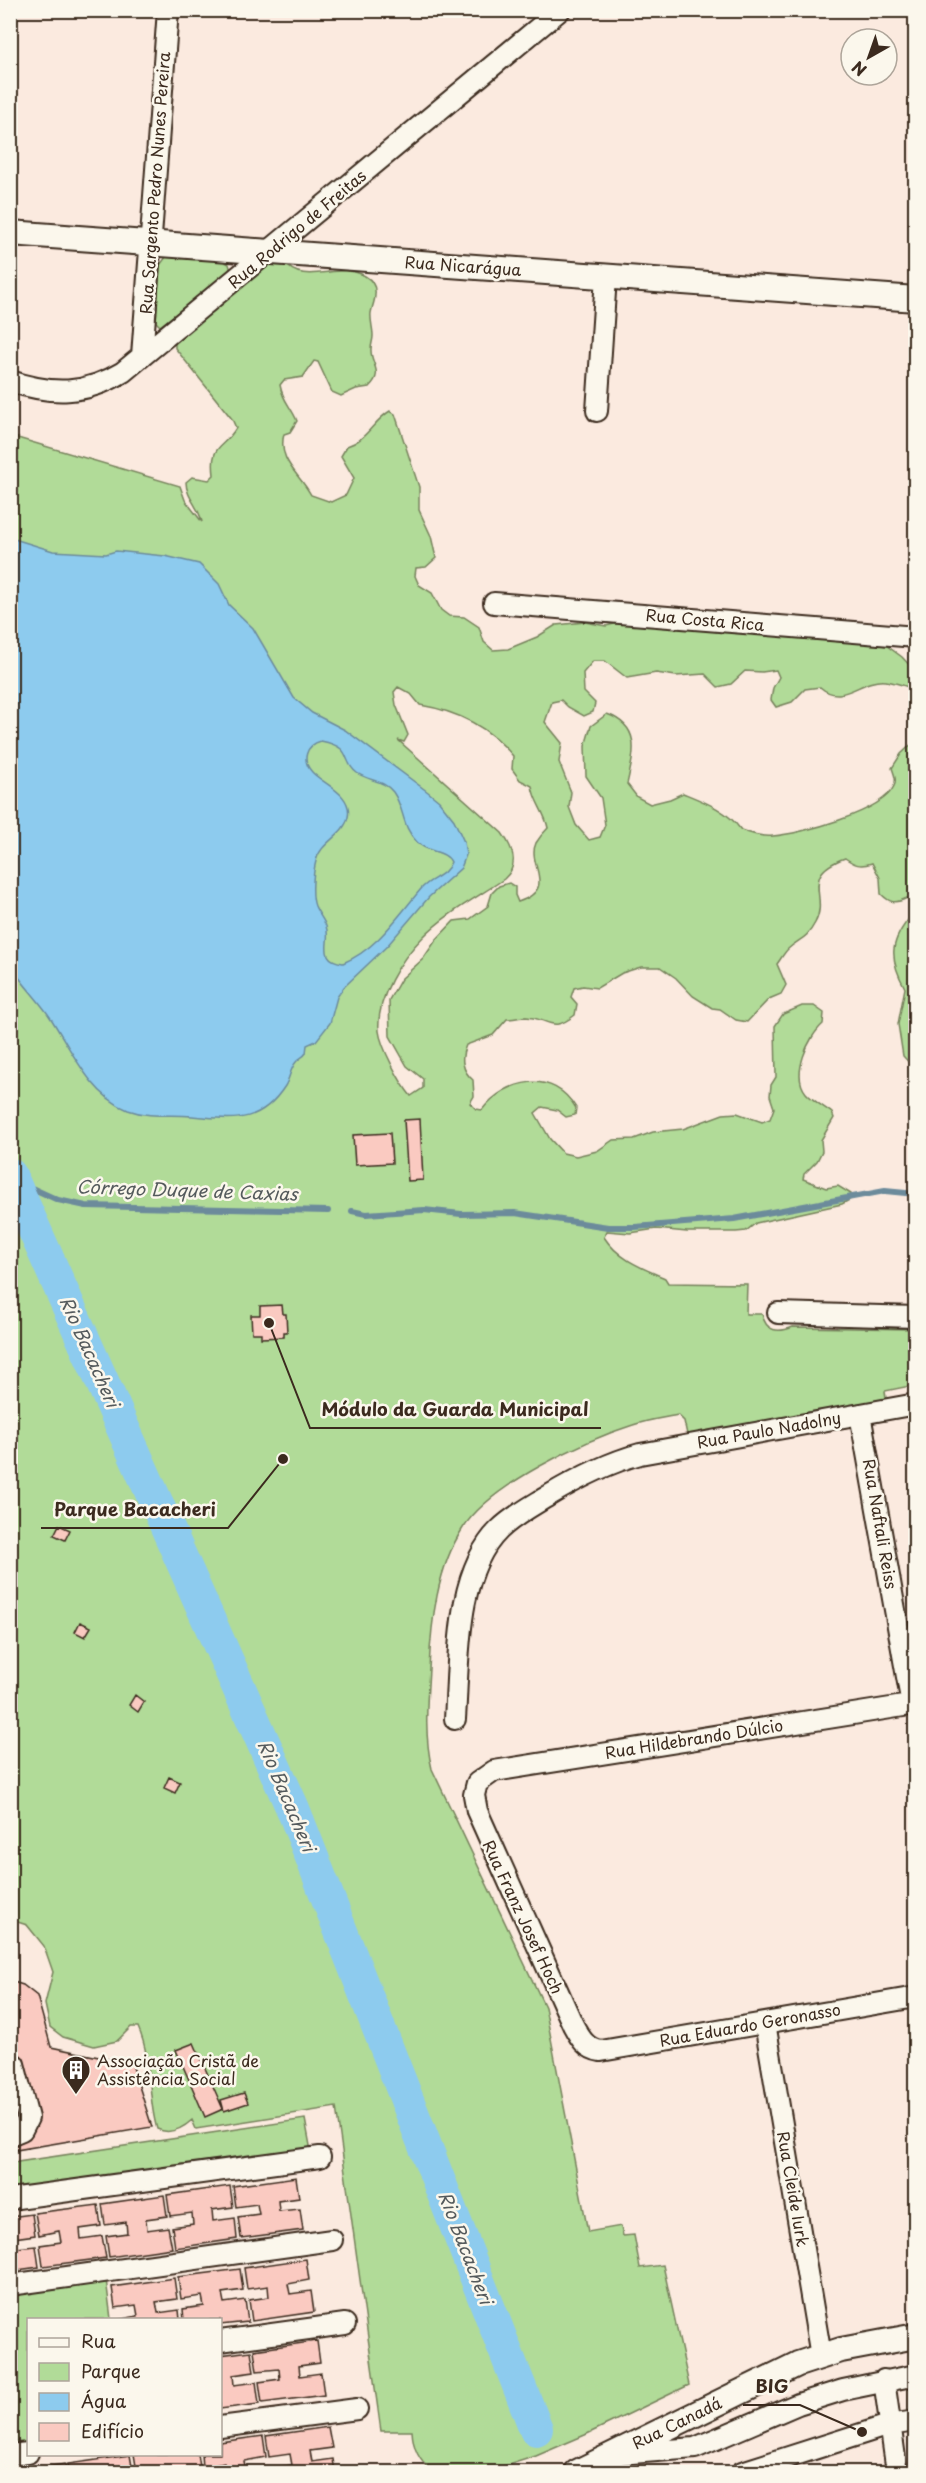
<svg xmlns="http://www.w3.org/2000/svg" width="926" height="2483" font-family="'Playpen Sans',sans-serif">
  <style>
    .green { fill: #b1db98; stroke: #76825b; stroke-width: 1.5; fill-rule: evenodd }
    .water { fill: #8dcbee; stroke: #6c8b9b; stroke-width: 1.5; fill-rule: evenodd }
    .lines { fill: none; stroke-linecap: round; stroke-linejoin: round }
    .stream { stroke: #6c8b9b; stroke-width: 6 }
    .river { stroke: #8dcbee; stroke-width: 34 }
    .building { fill: #facac1; stroke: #3b2a1e; stroke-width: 1.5 }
    .minor-casing { stroke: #3b2a1e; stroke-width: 24 }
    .major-casing { stroke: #3b2a1e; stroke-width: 28 }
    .minor { stroke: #fbf7ec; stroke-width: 20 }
    .major { stroke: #fbf7ec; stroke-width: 24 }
    .labels { text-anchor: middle; stroke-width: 5; stroke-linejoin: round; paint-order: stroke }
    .street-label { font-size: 16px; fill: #3b2a1e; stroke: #fbf7ec }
    .poi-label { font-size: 16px; fill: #3b2a1e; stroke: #fbf7ec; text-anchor: start }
    .water-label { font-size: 18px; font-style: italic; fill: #545a5c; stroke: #fbf7ec }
    .leader { fill: none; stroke: #3b2a1e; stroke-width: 2 }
    .callout-dot { fill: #3b2a1e; stroke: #fbf7ec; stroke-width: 2 }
    .callout-label { font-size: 18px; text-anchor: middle; font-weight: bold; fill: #3b2a1e; stroke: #fbf7ec; stroke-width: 5; stroke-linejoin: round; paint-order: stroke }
  </style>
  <rect width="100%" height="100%" fill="#fbeadf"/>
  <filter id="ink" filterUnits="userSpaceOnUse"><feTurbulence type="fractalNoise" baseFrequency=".0167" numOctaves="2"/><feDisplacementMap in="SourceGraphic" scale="12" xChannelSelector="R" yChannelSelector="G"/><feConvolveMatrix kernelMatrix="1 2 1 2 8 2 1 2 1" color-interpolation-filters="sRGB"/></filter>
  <g filter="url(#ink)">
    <path class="green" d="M166,257L221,260L229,264L231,271L160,326L156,322L160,265Z
      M283,261C304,289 339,260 365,276C372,280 376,287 375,295C375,301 372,307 371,313C370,320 373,328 373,336C373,340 371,345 371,349C370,364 385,372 369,387L356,389L341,396L332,392L318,362L314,361L303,377L284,380L280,385C283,402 291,406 297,421L290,432L284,434C277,461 300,474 311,495L331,502L346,495L354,478L341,456L347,446C367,440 373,421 390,411L395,414L419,487V510L431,536L436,558L426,567L416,568L415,576L419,585L432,593L441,610L449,616L464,617L479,627L484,642L493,650L508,649L537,637L556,625L585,622L606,626L622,622L662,627L840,638L887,646L902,657L915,671L914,689C905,686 895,682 886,681C860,678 843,707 820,687L805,689L792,702L776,707L771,700L773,688L779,677L776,670L762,672L745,671L731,684L718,687L705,674L676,676L656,673L627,678L605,661H593L583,673L584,692L595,703L593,712L584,716L568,707L561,700L552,702L545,722L562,743L559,762L571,792L569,807L576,825L589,840L600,837L605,825L601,798L586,776L585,746L591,726L607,714C642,727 634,753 627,784L637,797L650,804L670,799L683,793C705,802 727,810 741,830C751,834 763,837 773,836C800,834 883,812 894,786C897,780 894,774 892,768L901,754L915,741V1069L903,1056L898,1024L905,988C888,957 890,940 913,914V902L907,898C895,904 890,903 881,894L880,878L872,863C860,867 855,865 845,858C798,875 830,896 815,923C806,940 800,938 788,949C784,953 780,960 777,964L786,985L781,994L769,999L747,1022L736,1020L720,1009L712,1008L693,996L676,978L660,967H641L622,973L597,988L583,986L574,988L571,997L577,1004L575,1015C551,1034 549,1018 526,1017C520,1017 513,1019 507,1019L493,1035L466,1045C460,1058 462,1071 473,1080L474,1096L470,1103L476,1109L482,1110C507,1078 553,1069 576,1108L575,1115L566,1117L557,1110L542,1107L535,1113L550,1139L563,1153L576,1156L597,1151L613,1140L634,1139L653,1132L683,1129L723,1114L737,1113L762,1122L770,1119L774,1108L770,1096L771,1085L776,1077L775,1026L783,1014L802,1006H814L824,1013L823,1024C808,1037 791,1075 806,1093C812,1100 824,1107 832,1113L834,1118L821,1140L822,1151L817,1161L804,1174L803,1179L826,1188L838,1186L851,1194V1199L842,1204L756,1223L746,1231L736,1232H687L656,1229L630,1233L607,1231L604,1237C618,1259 642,1268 665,1278L668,1283L747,1284L746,1314H762C766,1332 778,1333 793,1327L915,1329V1385L885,1391L887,1405L688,1439L684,1421L678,1415C663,1418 647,1420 633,1425C585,1440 490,1485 463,1528C437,1568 431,1622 429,1669C427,1701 424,1737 432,1769L545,2007L588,2232L621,2226L623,2236L634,2235L640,2268L663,2265L689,2385L585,2435L536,2456L486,2472H432C419,2460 413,2449 412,2431H381L336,2107L196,2129L192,2120C182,2129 170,2135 157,2129C147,2096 153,2061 138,2027H131L117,2041L94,2046L63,2037L50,2027L45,2004L53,1972L44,1946L27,1925L11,1920V436L180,486L185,500L202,522C199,507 186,497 186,482L192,477L209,480L214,475C210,443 223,450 236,428L232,419L175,348V341L261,264ZM398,687L411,694L420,705C457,711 489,727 513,756L512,769L520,780L532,786C534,802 545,812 548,828C544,832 539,838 536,843C526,865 559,888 518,902L515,895V887L509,883L499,886L492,893L488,906L470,919L454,921L436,940L423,959L401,979L389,1000L390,1036L407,1066L423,1079V1088L411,1096C400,1083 381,1047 379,1031C376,998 401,959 423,937C445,914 478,897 504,879C520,865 513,848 502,833L398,740L404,742L408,735L396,705L394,692Z
      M305,2119L311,2151L11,2188V2163Z
      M105,2271L111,2319L28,2320V2453L10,2455V2285Z"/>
    <path class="water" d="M11,538L53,551L106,554L116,551L165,556L199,564L219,584L229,605L253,628L294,698L312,713L345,730L428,792L439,801L454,820L464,842L466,855L461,868L429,897L387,946L344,987L337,997L330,1023L316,1041L307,1045L306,1053C303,1058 300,1057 296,1062C290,1069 290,1078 285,1086C259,1126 232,1119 192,1116C170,1114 150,1118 128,1110C90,1095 71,1049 50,1017C38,999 22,984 11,966ZM321,741C355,748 340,760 357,773C369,781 384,780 393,792C405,809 401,826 417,842C426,853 446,850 451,862C445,878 431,877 421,889C398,916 377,949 343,963C316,959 332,942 326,926C324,920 318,913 315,906C311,896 313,872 316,861C320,842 345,835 348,817C353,794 324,785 312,772C301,760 306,745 321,741Z"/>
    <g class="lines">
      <path class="stream" d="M12,1179L58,1200L86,1206L328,1211
        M352,1211L366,1214L424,1210L461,1214L515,1213L608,1227H635L734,1219L885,1191L916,1194"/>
      <path class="river" d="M10,1175L293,1809L536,2429"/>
    </g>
    <path class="building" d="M420,1119L423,1180L408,1181L404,1120Z
      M390,1133L392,1163L355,1165L353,1135Z
      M282,1305L283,1314H286L287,1332H284V1337L261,1338V1333H252L251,1315H260V1306Z
      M59,1525L70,1530L65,1540L54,1535Z
      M80,1622L91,1627L85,1637L75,1632Z
      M135,1695L144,1702L138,1712L129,1705Z
      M169,1777L180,1782L175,1793L164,1788Z
      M10,1981L23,1985L37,1996L51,2047L132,2064L152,2127L10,2151Z
      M194,2043L223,2109L205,2117L176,2050Z
      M244,2093L248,2103L224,2111L221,2100Z
      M296,2177L299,2198L278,2201L279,2211L300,2209L303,2230L241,2238L238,2217L259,2214L257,2204L236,2207L233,2186Z
      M230,2186L233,2207L212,2210L213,2221L235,2218L237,2239L175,2248L172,2227L193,2224L192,2213L170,2216L167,2195Z
      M164,2195L167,2216L146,2219L147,2230L168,2227L172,2248L109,2257L106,2236L127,2233L126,2222L105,2225L102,2204Z
      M98,2205L101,2226L80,2229L81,2239L102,2236L106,2258L43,2266L40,2245L61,2242L59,2231L39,2235L35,2213Z
      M32,2214L35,2235L14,2238L16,2248L36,2246L39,2267L10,2271V2217Z
      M306,2259L309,2280L288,2284L290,2294L311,2291L314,2312L252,2321L249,2300L269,2297L268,2286L247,2289L244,2268Z
      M240,2269L243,2290L222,2293L224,2303L245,2300L248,2322L220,2325V2320H184L183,2309L204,2306L202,2296L181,2299L178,2277Z
      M174,2278L177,2299L156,2302L158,2313L179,2310L180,2320H117L138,2316L136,2305L115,2308L112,2287Z
      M317,2341L320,2363L299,2366L300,2376L321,2373L324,2395L262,2403L259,2382L280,2379L279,2369L257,2371L254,2350Z
      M251,2351L254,2372L233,2375L234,2385L256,2382L259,2404L220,2409V2355Z
      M328,2427L332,2448L310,2451L312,2462L333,2459L335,2472H272L271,2468L292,2465L290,2454L269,2457L266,2436Z
      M263,2436L266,2457L244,2461L246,2471L267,2468L268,2472H226L224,2463L203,2467L202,2454H220V2442Z
      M134,2454H198L200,2467L179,2470V2472H137Z
      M130,2455L133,2472H70L68,2464Z
      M65,2464L66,2472H10Z"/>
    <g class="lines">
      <g class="minor-casing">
        <path id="minor" d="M142,356L168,10
          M10,381C52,395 85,395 123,372L560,10
          M597,411L606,277
          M494,603L916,637
          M778,1313L916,1317
          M860,1414L912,1705
          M916,1704L494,1771L477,1783L474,1795L477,1811L573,2025C580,2038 586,2049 601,2051L916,1997
          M455,1719C459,1661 455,1573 499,1530C513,1516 532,1506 548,1496C578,1478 607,1463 640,1454L916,1404
          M765,2023L821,2356
          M10,2135L22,2130L28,2118L14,2064
          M10,2199L320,2157
          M10,2285L332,2240
          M220,2341L345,2324
          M884,2380L897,2472
          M220,2427L357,2409
          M619,2454L695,2448L798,2404L843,2390L916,2375
          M10,2455L28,2453
          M742,2472L889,2425L916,2421"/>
      </g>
      <g class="major-casing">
        <path id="major" d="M10,233L916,299
          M577,2472L798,2364L841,2350L916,2336"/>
      </g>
      <use href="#minor" class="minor"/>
      <use href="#major" class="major"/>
    </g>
  </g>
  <defs>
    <g id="building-pin" transform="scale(1.5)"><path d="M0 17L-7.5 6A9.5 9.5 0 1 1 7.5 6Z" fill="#3b2a1e" stroke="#fbf7ec"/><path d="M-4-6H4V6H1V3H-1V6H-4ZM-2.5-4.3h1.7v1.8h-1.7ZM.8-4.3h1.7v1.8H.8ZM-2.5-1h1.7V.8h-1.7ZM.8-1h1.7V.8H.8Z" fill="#fff"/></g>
  </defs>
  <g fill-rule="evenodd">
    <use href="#building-pin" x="76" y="2070"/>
  </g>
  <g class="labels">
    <g class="street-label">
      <text transform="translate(155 183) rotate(-86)" y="6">Rua Sargento Pedro Nunes Pereira</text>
      <text transform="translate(297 229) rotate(-40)" y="6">Rua Rodrigo de Freitas</text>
      <text transform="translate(463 266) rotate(4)" y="6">Rua Nicarágua</text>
      <text transform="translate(705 620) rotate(5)" y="6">Rua Costa Rica</text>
      <text transform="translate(769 1430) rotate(-10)" y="6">Rua Paulo Nadolny</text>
      <text transform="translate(880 1524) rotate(80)" y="6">Rua Naftali Reiss</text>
      <text transform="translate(694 1739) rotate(-9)" y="6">Rua Hildebrando Dúlcio</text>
      <text transform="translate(523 1917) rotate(65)" y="6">Rua Franz Josef Hoch</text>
      <text transform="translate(750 2025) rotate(-10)" y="6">Rua Eduardo Geronasso</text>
      <text transform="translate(793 2189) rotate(80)" y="6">Rua Cleide Iurk</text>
      <text transform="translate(677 2423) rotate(-26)" y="6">Rua Canadá</text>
    </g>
    <g class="poi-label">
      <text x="97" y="2067">Associação Cristã de<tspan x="97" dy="18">Assistência Social</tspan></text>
    </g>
    <g class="water-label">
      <text transform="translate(187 1191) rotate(2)" y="6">Córrego Duque de Caxias</text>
      <text transform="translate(89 1352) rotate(66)" y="6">Rio Bacacheri</text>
      <text transform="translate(286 1796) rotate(67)" y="6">Rio Bacacheri</text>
      <text transform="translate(465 2248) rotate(69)" y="6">Rio Bacacheri</text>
    </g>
  </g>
  <path class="leader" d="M269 1323L310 1428H601M283 1459L228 1528H41M862 2432L800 2405H743"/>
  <g class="callout-dot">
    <circle cx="269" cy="1323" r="6"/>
    <circle cx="283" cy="1459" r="6"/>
    <circle cx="862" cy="2432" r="6"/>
  </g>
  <g class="callout-label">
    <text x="455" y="1416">Módulo da Guarda Municipal</text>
    <text x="135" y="1516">Parque Bacacheri</text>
    <text x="772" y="2393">BIG</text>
  </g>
  <rect width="926" height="2483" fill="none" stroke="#fbf7ec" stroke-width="36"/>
  <rect x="18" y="18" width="890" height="2447" fill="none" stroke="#3b2a1e" stroke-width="2" filter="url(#ink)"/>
  <rect x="27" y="2318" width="195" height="138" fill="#fbf7ec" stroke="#aea59a" stroke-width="1.5"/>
  <rect x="39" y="2338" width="30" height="9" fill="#fbf7ec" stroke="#aea59a" stroke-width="1.5"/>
  <text x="81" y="2348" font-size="18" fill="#3b2a1e">Rua</text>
  <rect x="39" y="2363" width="30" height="18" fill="#b1db98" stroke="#aea59a" stroke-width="1.5"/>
  <text x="81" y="2378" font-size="18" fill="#3b2a1e">Parque</text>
  <rect x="39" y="2393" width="30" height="18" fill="#8dcbee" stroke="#aea59a" stroke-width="1.5"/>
  <text x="81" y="2408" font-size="18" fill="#3b2a1e">Água</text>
  <rect x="39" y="2423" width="30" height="18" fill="#facac1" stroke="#aea59a" stroke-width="1.5"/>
  <text x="81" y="2438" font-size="18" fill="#3b2a1e">Edifício</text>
  <g transform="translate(869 57) rotate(220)"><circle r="28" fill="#fbf7ec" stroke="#aea59a" stroke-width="1.5"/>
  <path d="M0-4.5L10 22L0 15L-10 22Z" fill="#3b2a1e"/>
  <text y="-9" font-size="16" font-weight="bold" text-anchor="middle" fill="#3b2a1e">N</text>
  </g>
</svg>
